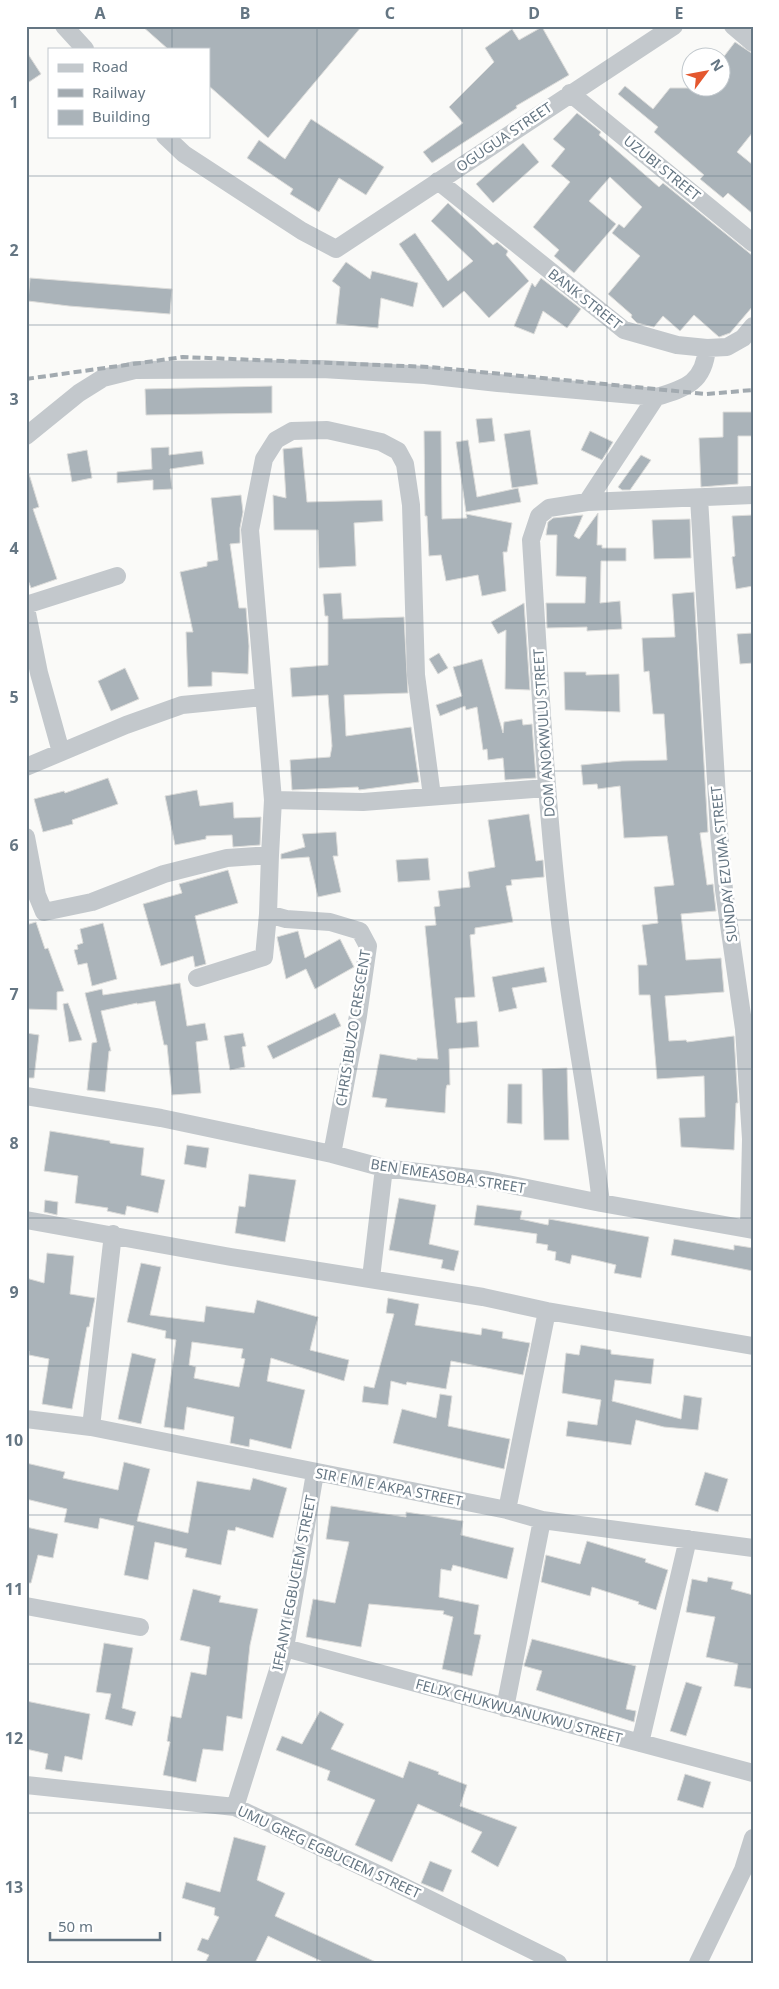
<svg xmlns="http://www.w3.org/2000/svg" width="779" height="1989" font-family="'Noto Sans',sans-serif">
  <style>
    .building { fill: #aab3b9; stroke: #dcdcda; fill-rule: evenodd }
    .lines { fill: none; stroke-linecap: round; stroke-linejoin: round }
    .minor { stroke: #c3c8cc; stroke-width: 18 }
    .rail { stroke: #a2aab0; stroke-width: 4; stroke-dasharray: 8 4; stroke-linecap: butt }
    .grid { fill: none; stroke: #657683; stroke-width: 1; stroke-opacity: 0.55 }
    .labels { text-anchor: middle; stroke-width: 5; stroke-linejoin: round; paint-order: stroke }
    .street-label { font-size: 14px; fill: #657683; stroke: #fff }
    .neatline { fill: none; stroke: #657683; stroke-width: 2 }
    .grid-label { font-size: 16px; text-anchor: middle; font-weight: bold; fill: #657683 }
  </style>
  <rect width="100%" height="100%" fill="#fafaf8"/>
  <path class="building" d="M142,26H362L268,138L209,86V49H168Z
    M542,27L569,75L516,106L517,108L432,163L423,152L463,123L449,107L494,62L485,48L512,29L519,40Z
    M735,42L753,54V132L737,152L753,165V214L728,193L723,198L700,179L704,175L654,132L658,127L618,94L625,86L653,109L670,88H722V59Z
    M26,51L41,74L26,84Z
    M577,113L601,132L599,135L659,187L663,183L753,256V306L730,333L719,337L694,315L680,331L663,316L654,327L637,323L631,317L632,315L608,294L640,256L612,233L619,224L624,228L642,207L610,177L589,201L616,224L574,273L554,256L559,250L533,227L570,182L551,166L565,149L553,139Z
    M311,119L384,167L366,195L339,178L319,212L290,194L293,189L247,158L259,140L285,159Z
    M523,143L539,162L493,203L476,184Z
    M448,203L493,245L497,242L508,251L506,255L529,281L489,318L464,291L443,308L399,244L415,233L448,281L473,261L431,221Z
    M346,262L370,279L372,271L418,283L413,307L381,298L378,328L336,324L340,287L332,281Z
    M30,278L172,289L170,314L69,306L28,301Z
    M541,278L581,309L567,328L543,311L534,334L514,326L532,283L535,287Z
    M272,386V413L146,415L145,389Z
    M723,412H753V436H738V484L701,487L699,438L723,437Z
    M492,418L495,441L479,443L476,419Z
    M530,430L538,484L512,488L504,434Z
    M424,431H441L442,519L467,518L466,514L512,523L507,552H503L506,591L482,596L478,575L446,581L441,555L429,556L427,516H425Z
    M590,431L613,442L602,460L581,450Z
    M468,440L477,497L518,488L521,502L466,512L456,442Z
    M169,447V455L202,451L204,464L170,469L172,489L153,490V480L117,483V472L152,469L151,448Z
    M302,447L307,502L382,500L383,521L354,523L356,566L319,568L318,530H274L273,495L286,498L283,449Z
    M87,450L92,478L72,482L67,454Z
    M641,455L651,460L630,490H622L618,487Z
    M29,474L39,507L33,509L57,579L31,588L26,575V475Z
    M241,495L243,512L240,528V543L230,544L239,608H246L249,646L248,674L212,672V686L188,687L186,632H193L180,572L207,566V562L218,560L211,498Z
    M598,513L597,545H602V548H626V561H601L600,603L620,601L622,629L587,631V627L547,628L546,603H585L586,577L556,576L557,535H546L548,522L553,518L583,515L574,536L579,539Z
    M753,515V586L736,589L732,557L735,556L732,516Z
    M690,519L691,558L654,559L652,520Z
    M694,592L708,832L700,833L707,885L713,884L716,911L681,914L686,960L721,958L724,992L665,996L669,1041L686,1040L687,1042L734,1036L738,1103H736L734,1150L681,1147L679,1118L705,1117L704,1076L657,1079L650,995H639L638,965H647L642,925L658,923L654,887L674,885L667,836L624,838L620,786L598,789L597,784L583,785L581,765L622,761L667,760L664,714H653L649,671L644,672L642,638L675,637L672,594Z
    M341,593L343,619L404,617L408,693L344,695L346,736L411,727L419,782L359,790L358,787L292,790L290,760L330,757L332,746L328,695L292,697L290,668L328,665V616H325L323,594Z
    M524,603L530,690L505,689L506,630L498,634L491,622Z
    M753,633V663L740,664L737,634Z
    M439,653L448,668L438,674L429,659Z
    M482,659L503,733L504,722L522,719L523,725L532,724L536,778L505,780L503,758L488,760L487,749L483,750L477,707L466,710L465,706L440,716L436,705L462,696L453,667Z
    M125,668L139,699L111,711L98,681Z
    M564,672H586V675L619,674L620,712L565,710Z
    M108,778L118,804L72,820L73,824L43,832L34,799L64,791L65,793Z
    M197,790L200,806L233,802L234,818L261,817L260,845L233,847L232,835L206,836V839L175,845L165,796Z
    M529,814L536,861L543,860L544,877L511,880L512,885L506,886L513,922L475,928V934L470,935L475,997L455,998L457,1023L477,1021L479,1047L449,1049L450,1085H447L446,1089L445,1113L385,1107L387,1099L372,1097L380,1054L417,1060V1058L438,1059L425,926L436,925L434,907L440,906L438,891L470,887L468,872L495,867L488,820Z
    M336,832L338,856H333L341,892L318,897L309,857L281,859V854L305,847L302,834Z
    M428,858L430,880L398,882L396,860Z
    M228,870L238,903L195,916L206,964L195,967L193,956L161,966L143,904L182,893L179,884Z
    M36,922L45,949L48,948L64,991L57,992V1010L26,1009V925Z
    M103,923L117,979L92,986L87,963L78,965L74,950L78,949L77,945L83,943L80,929Z
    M298,931L305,958L340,939L354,967L315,989L306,969L286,979L277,937Z
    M544,967L547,982L512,988L517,1008L499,1012L492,977Z
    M180,983L187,1026L205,1023L208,1040L196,1042L201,1093L172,1095L167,1045H164L155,1001L137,1004V1003L101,1011L111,1051H109L105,1092L87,1090L92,1043L97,1042L85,993L102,989L103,995Z
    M68,1003L82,1040L69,1042L63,1004Z
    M335,1013L341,1026L273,1059L267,1046Z
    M26,1033L39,1035L34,1078H26Z
    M243,1033L246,1046L242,1047L245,1067L230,1070L224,1036Z
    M567,1068L569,1140H544L542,1069Z
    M508,1084H522V1124L507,1123Z
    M50,1131L110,1141V1143L144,1148L141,1175L165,1180L158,1213L127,1206L125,1215L107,1211L108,1208L75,1203L78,1176L44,1171Z
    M187,1145L209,1148L206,1168L184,1164Z
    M249,1174L296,1180L285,1242L235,1233L239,1206L245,1207Z
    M399,1198L436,1205L429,1244L459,1251L454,1271L441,1268L443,1260L389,1250Z
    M45,1200L58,1202L57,1215L44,1212Z
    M477,1205L522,1211L520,1219L548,1225L549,1219L649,1237L641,1278L614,1273L616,1265L600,1261L572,1255L570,1264L555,1260L556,1252L547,1250L548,1245L536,1243L537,1234L474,1225Z
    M674,1239L734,1250V1245L753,1248V1271L671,1255Z
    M47,1253L74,1256L70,1294L95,1298L89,1327H87L72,1409L42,1404L49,1359L29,1355V1351H26V1278L44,1283Z
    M141,1263L161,1267L150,1315L204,1322L206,1306L254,1313L257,1300L318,1317L310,1350L349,1360L344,1381L271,1358L267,1381L305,1390L291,1449L250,1439L249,1447L230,1443L234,1417L187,1407L184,1430L164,1427L176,1340L165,1338L166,1331L127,1322ZM192,1342L243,1349L241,1358L245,1359L239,1387L194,1378L196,1367L189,1365Z
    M388,1298L419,1304L415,1325L481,1335L482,1328L503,1332L502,1338L530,1343L523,1375L451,1361L446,1389L407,1382L406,1385L391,1381L388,1405L362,1402L364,1386L374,1388L394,1314L386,1313Z
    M581,1345L611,1350V1354L654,1359L651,1384L615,1380L612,1401L681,1419L684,1395L702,1398L698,1430L664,1427L636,1420L631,1445L566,1436L568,1421L597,1425L601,1400L562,1393L566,1353L579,1355Z
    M132,1353L156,1359L141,1424L118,1419Z
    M440,1394L452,1396L448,1426L510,1439L504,1469L393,1443L402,1409L436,1418Z
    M124,1462L150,1469L137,1521L188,1533L197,1481L250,1490L253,1478L287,1488L273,1538L236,1527L235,1531L228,1530L221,1565L185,1557L187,1549L155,1542L148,1580L124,1575L134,1526L100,1518L98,1529L64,1522L67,1509L26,1499V1463L65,1472L63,1478L118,1490Z
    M705,1472L728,1479L718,1512L695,1505Z
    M331,1506L406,1517V1512L463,1521L461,1535L514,1548L507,1579L453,1565L451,1571L441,1569L439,1597L479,1605L474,1634L481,1635L472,1676L442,1669L453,1617L443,1614L444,1611L369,1604L361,1647L306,1637L313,1599L335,1603L349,1542L326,1539Z
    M26,1527L58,1534L53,1558L38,1555L31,1583H26Z
    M587,1541L646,1559L645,1562L668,1570L656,1610L638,1604L639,1602L592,1587L590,1596L541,1582L546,1555L580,1564Z
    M708,1577L733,1582L731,1589L753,1595V1689L734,1686L738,1664L706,1657L715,1617L686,1612L692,1579L707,1582Z
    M193,1589L221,1596L219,1602L258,1609L250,1645L242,1719L227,1716L223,1751L203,1749L196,1782L163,1775L170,1742L167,1741L171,1716L181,1718L191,1672L206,1675L210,1647L180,1640Z
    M532,1639L636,1666L626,1709L636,1711L634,1722L536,1690L542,1671L524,1666Z
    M104,1643L133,1648L122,1708L136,1712L132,1726L105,1719L111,1694L96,1692Z
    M686,1682L702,1687L686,1736L670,1731Z
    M26,1701L90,1714L82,1760L65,1756L62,1772L45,1769L48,1754L26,1749Z
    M320,1711L344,1724L331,1749L403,1778L409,1761L439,1772L438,1774L467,1785L460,1806L517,1827L498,1867L471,1852L482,1832L418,1804L392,1862L355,1845L375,1800L327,1780L330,1771L276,1750L282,1736L302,1744Z
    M685,1774L711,1782L703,1808L677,1800Z
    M234,1837L266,1846L257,1880L285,1893L275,1916L378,1963H325L268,1936L255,1963H205L209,1955L197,1950L202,1938L208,1940L219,1917L214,1915L215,1908L182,1898L186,1882L220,1892Z
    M430,1861L452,1870L443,1892L421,1883Z"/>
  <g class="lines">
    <path class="minor" d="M64,26L85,49
      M733,26L753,43
      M570,93L753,243
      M165,136L184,154L302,231L336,249L674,26
      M438,181L624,330L677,345L707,348L727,347L743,338L753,326
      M26,436L79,393L103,378L135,370L322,369L425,375L498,383L656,397
      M699,498L719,831L724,890L744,1029L751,1139L749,1229
      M587,502L656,397C687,388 704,382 707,348
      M26,605L117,576
      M26,608L39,673L61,752
      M26,767L126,725L182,705L263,697
      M273,800L363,802L546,788
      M26,837L37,895L44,912L92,902L164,874L227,858L270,855L268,914L286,919L330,922L360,931L368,946L358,1016L332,1154
      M270,855L273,800L250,530L264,459L276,440L292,431L327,430L381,442L398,451L405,464L411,505L416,675L432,796
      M197,978L264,957L268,914
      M26,1096L161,1118L332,1154L384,1168L487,1180L601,1203L753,1230
      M601,1203C590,1107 570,1011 559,914C545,790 539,665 531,540L539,516L549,508L587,502L753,495
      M26,1220L231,1257L483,1297L547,1311L753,1346
      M371,1278L384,1168
      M26,1419L91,1427L507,1510L542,1520L753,1548
      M91,1427L113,1234
      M507,1510L547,1311
      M26,1606L140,1627
      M285,1648L753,1773
      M505,1708L542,1520
      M640,1743L688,1539
      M26,1785L235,1807L382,1876L558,1963
      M235,1807L285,1648L315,1473
      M698,1963L743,1870L753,1838"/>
    <path class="rail" d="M26,379L183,357L430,367L706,394L753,390"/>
  </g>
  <path class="grid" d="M172,26V49M317,26V1963M462,26V1963M607,26V1963M172,136V1963M26,176H753M26,325H753M26,474H753M26,623H753M26,771H753M26,920H753M26,1069H753M26,1218H753M26,1366H753M26,1515H753M26,1664H753M26,1813H753"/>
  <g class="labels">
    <g class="street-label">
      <text transform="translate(504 137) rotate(-34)" y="5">OGUGUA STREET</text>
      <text transform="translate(662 168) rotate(39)" y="5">UZUBI STREET</text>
      <text transform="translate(585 299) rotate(38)" y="5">BANK STREET</text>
      <text transform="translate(544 733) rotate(-94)" y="5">DOM ANOKWULU STREET</text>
      <text transform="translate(724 864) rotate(-96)" y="5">SUNDAY EZUMA STREET</text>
      <text transform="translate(353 1028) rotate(-81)" y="5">CHRIS IBUZO CRESCENT</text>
      <text transform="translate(448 1176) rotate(9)" y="5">BEN EMEASOBA STREET</text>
      <text transform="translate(389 1487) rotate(11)" y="5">SIR E M E AKPA STREET</text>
      <text transform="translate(294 1583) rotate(-79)" y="5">IFEANYI EGBUCIEM STREET</text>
      <text transform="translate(519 1711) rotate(15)" y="5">FELIX CHUKWUANUKWU STREET</text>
      <text transform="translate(329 1852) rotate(25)" y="5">UMU GREG EGBUCIEM STREET</text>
    </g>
  </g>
  <rect width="779" height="1989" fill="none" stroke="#ffffff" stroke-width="55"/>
  <rect x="48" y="48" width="162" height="90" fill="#ffffff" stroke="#c1c8cd"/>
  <rect x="58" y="64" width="25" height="8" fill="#c3c8cc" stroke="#c1c8cd"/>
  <text x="92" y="72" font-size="15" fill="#657683">Road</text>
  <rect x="58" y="89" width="25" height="8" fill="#a2aab0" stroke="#c1c8cd"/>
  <text x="92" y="98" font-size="15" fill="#657683">Railway</text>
  <rect x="58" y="110" width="25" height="15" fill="#aab3b9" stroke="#c1c8cd"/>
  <text x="92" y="122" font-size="15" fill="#657683">Building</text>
  <g transform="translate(706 72) rotate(58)"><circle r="24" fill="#ffffff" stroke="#c1c8cd"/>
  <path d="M0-4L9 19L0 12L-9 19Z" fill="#e4572e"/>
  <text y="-8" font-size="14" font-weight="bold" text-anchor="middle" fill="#657683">N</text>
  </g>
  <path d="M50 1932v8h110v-8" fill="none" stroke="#657683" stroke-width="2.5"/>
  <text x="58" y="1932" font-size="15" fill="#657683" stroke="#ffffff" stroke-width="4" paint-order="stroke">50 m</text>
  <rect x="28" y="28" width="724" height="1934" class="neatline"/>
  <g class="grid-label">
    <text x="100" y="19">A</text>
    <text x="245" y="19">B</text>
    <text x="390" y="19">C</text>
    <text x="534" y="19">D</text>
    <text x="679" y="19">E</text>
    <text x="14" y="108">1</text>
    <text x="14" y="256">2</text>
    <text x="14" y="405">3</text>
    <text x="14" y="554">4</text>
    <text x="14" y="703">5</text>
    <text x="14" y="851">6</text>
    <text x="14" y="1000">7</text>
    <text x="14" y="1149">8</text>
    <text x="14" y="1298">9</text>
    <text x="14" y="1446">10</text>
    <text x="14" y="1595">11</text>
    <text x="14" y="1744">12</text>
    <text x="14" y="1893">13</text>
  </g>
</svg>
